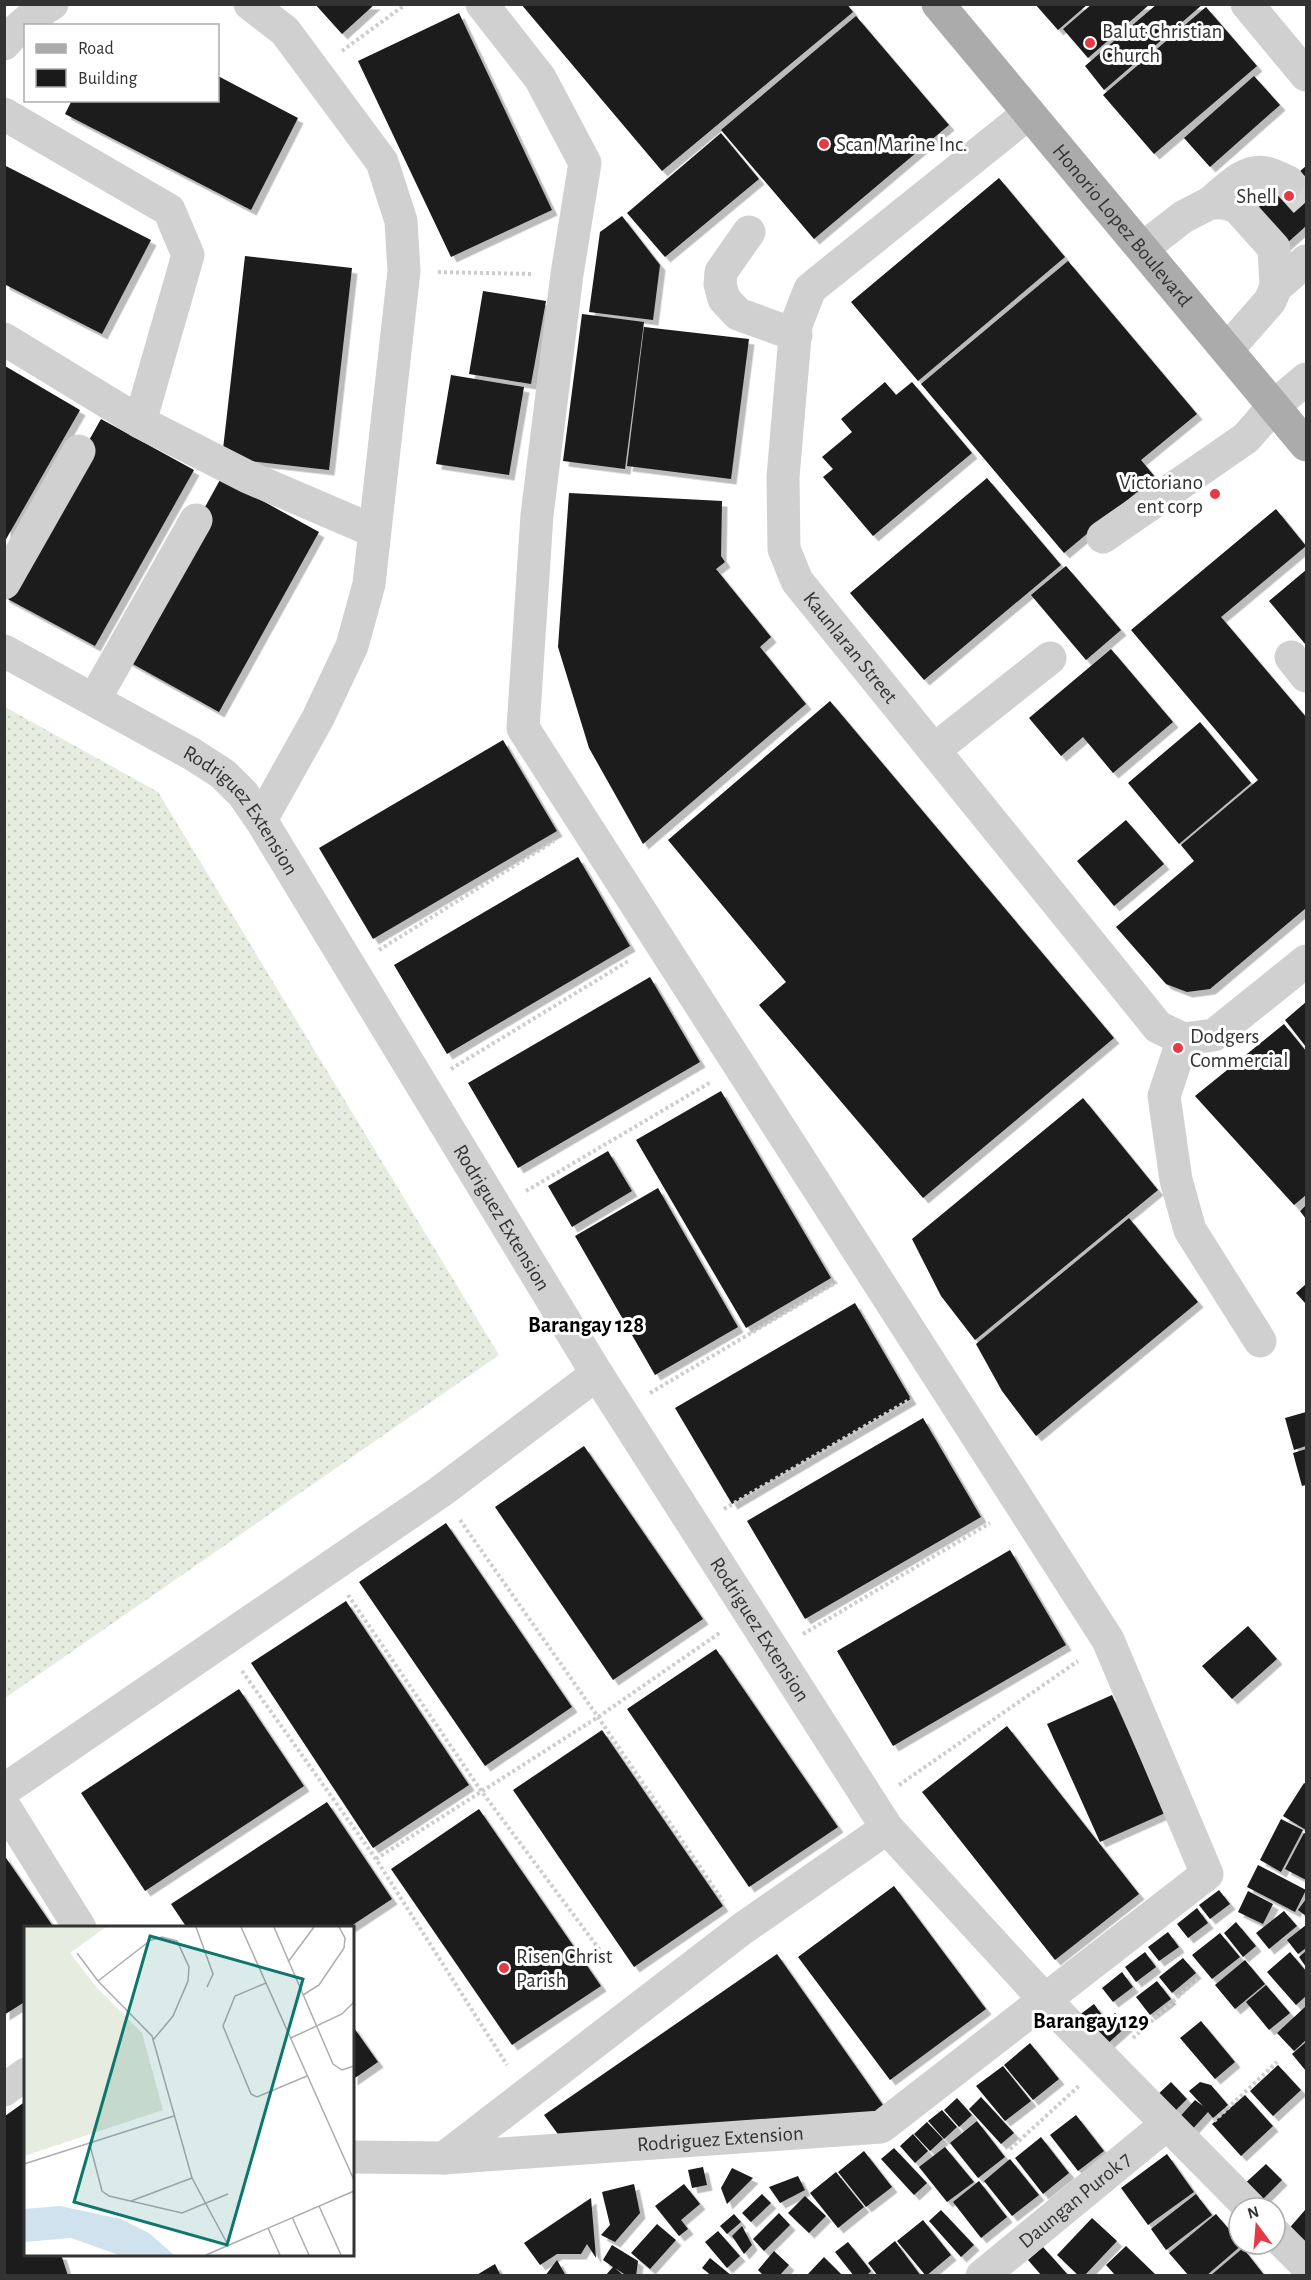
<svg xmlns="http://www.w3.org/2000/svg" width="1311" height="2280" font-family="'Alegreya Sans',sans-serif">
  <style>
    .grass { fill: url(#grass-dots) }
    .building { fill: #1a1a1a; filter: url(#shadow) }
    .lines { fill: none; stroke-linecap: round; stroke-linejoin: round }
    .minor-tunnel { stroke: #d6d6d6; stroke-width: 33; stroke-dasharray: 33 16; stroke-linecap: butt }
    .path { stroke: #cdcdcd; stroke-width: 4; stroke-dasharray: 3 3; stroke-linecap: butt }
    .minor { stroke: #d0d0d0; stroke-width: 33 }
    .major { stroke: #ababab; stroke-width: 33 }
    .poi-dot { fill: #e63946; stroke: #fff; stroke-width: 2 }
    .labels { text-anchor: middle; stroke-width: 6; stroke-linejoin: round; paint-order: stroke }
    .poi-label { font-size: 21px; fill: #333; stroke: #fff; text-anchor: start }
    .street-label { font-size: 21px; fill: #333; stroke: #fff }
    .neighbourhood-label { font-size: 22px; font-weight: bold; fill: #000; stroke: #fff }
    .inset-road { fill: none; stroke: #adadad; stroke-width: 1.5 }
    .view { fill: #0f766e; fill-opacity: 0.15; stroke: #0f766e; stroke-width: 3 }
    .inset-edge { fill: none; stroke: #333; stroke-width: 3 }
  </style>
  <defs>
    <pattern id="grass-dots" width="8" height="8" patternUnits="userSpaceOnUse" patternTransform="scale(1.5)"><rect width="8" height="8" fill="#e6ecdf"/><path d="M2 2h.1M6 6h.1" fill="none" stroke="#c6cbc0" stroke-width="1.8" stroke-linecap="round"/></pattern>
    <filter id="shadow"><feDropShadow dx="5.5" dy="5.5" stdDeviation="0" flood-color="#0004"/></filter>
  </defs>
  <rect width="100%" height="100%" fill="#fff"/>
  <path class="grass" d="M5,707L158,792L499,1355L5,1698Z"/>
  <path class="building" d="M315,4H375L342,34Z
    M521,4H847L853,12L662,171Z
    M1035,4H1088L1058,30Z
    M1092,4H1150L1088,58L1063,29Z
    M1157,4H1203L1104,90L1085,66Z
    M1206,7L1257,66L1154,154L1103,95Z
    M459,13L552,210L451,257L358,61Z
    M856,16L949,125L814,239L721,130Z
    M218,76L298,118L251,210L65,114L72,100H218Z
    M1254,76L1280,105L1210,167L1184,138Z
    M721,133L759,179L665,257L627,213Z
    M4,165L151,240L102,334L4,284Z
    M1306,166V226L1285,245L1255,210Z
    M999,178L1065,257L918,381L851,302Z
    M622,216L660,265L653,320L589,312L600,232Z
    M245,256L352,268L329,470L222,458Z
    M1068,261L1197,414L1141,460L1155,477L1064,553L921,384Z
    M483,291L546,301L531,384L469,374Z
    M582,314L644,322L625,469L563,461Z
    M644,327L749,339L731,479L627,466Z
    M5,366L80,410L5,541Z
    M451,375L524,387L509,475L436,464Z
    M885,382L896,395L912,382L972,453L873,536L823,477L833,469L822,457L852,432L841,419Z
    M101,419L194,470L95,646L4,597V591Z
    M221,478L319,532L219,712L122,658Z
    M987,478L1061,565L924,680L850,593Z
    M569,493L722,501L721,556L725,562L716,569L771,637L760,647L806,704L643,844L589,748L558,647Z
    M1276,509L1306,546L1221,617L1306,717V908L1210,989L1187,992L1166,984L1116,927L1194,861L1181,845L1258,780L1131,630Z
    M1066,566L1121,630L1086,660L1031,595Z
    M1306,570V645L1269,601Z
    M1111,649L1173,722L1113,773L1083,737L1061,756L1029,718Z
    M830,701L1114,1038L923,1198L759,1005L786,982L668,840Z
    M1200,722L1251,783L1179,844L1128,783Z
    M503,740L557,831L373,939L319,848Z
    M1126,820L1164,864L1114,906L1077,861Z
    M578,857L630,946L447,1054L394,965Z
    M650,977L700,1062L518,1168L468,1083Z
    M1306,1002V1047L1285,1020Z
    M1284,1024L1306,1051V1195L1294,1205L1195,1096Z
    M721,1091L831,1278L746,1328L636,1140Z
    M1083,1098L1158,1190L975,1340L941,1296L912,1239Z
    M608,1151L632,1191L572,1227L548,1186Z
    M658,1188L738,1327L655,1375L575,1236Z
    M1306,1205V1219L1300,1211Z
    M1129,1218L1198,1302L1036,1436L1002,1391L976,1344Z
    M1306,1284V1304L1296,1293Z
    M855,1303L911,1399L732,1504L675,1408Z
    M1306,1412V1446L1294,1450L1285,1418Z
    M923,1418L981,1517L805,1619L747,1521Z
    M584,1446L703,1619L613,1680L495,1507Z
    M1306,1449V1485L1302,1486L1293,1453Z
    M446,1523L572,1707L485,1766L359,1582Z
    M1010,1550L1066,1645L893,1746L837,1651Z
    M346,1601L469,1785L373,1848L251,1663Z
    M1248,1626L1277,1659L1232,1699L1202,1666Z
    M716,1649L838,1827L749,1887L627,1709Z
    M239,1689L304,1786L145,1891L81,1793Z
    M1112,1695L1165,1813L1100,1842L1047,1724Z
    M1007,1726L1139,1894L1055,1960L922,1792Z
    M602,1730L723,1906L634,1967L513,1790Z
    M1304,1783L1306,1784V1830L1283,1816Z
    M327,1802L392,1899L348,1928H187L171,1904Z
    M479,1809L601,1986L512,2045L391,1869Z
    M1281,1819L1303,1830L1281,1872L1260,1860Z
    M1304,1833L1306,1834V1880L1285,1869Z
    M4,1855L54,1928H26V2001L4,2015Z
    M1258,1865L1306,1890L1295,1912L1247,1887Z
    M894,1886L986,2009L890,2080L798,1957Z
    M1219,1890L1230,1904L1210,1919L1199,1905Z
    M1248,1891L1273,1904L1263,1924L1238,1912Z
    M1306,1899V1916L1298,1910Z
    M1197,1908L1208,1923L1188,1938L1177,1924Z
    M1284,1911L1297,1926L1269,1949L1256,1933Z
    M1236,1922L1256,1946L1243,1957L1224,1933Z
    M1306,1925V1948L1298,1954L1287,1940Z
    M1168,1932L1179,1947L1159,1961L1148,1947Z
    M1220,1933L1240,1957L1212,1979L1192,1955Z
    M1306,1951V1967L1299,1957Z
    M1145,1952L1156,1967L1136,1982L1125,1967Z
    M1290,1952L1306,1971V1996L1296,2005L1267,1972Z
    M777,1954L883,2105L861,2123L560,2137L544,2115Z
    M1183,1958L1196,1973L1172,1993L1159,1977Z
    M1245,1960L1265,1984L1235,2009L1215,1985Z
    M1122,1972L1133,1987L1113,2002L1102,1988Z
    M1157,1981L1171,1999L1150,2015L1136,1997Z
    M1266,1985L1290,2013L1269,2030L1246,2002Z
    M1094,2004L1105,2019L1085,2034L1074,2019Z
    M1306,2006V2040L1294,2051L1277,2033Z
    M1115,2013L1127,2026L1105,2046L1093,2034Z
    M1201,2021L1235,2062L1215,2079L1180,2038Z
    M352,2025L378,2062L352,2080Z
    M1306,2042V2071L1292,2054Z
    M1030,2043L1059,2079L1033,2100L1004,2065Z
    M1278,2065L1301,2090L1273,2116L1250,2091Z
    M1003,2066L1031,2101L1005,2121L976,2086Z
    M1171,2082L1187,2099L1170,2116L1153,2099Z
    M1200,2082L1211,2085L1228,2105L1213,2118L1208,2112L1188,2134L1175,2122L1195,2100L1203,2106L1189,2091Z
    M1245,2095L1273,2126L1241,2156L1212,2124Z
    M981,2097L1014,2133L1001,2144L969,2109Z
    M957,2098L972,2115L959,2127L944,2110Z
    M26,2101V2254H61L68,2276H5V2116Z
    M942,2110L957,2127L944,2139L928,2121Z
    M1076,2115L1104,2151L1078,2171L1050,2135Z
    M977,2121L1005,2157L978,2178L950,2143Z
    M927,2122L943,2139L930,2151L914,2134Z
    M913,2134L928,2151L915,2163L900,2146Z
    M1041,2137L1069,2173L1043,2194L1015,2158Z
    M945,2147L974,2182L947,2202L919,2167Z
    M894,2148L927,2183L914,2195L881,2159Z
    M864,2151L892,2187L866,2207L838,2172Z
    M1167,2154L1194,2192L1148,2225L1121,2188Z
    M1010,2159L1039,2195L1012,2216L984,2181Z
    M1266,2164L1282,2180L1258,2204L1241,2187Z
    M703,2167L707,2185L692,2188L688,2170Z
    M732,2168L753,2178L727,2204L721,2188Z
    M836,2172L864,2207L838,2228L810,2193Z
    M798,2176L805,2190L780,2203L769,2187Z
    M979,2181L1007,2217L981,2238L953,2202Z
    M634,2184L640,2213L615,2242L601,2235L610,2225L602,2192Z
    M684,2184L700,2204L681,2220L688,2229L679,2236L655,2206Z
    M762,2194L771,2203L751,2222L742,2213Z
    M1196,2194L1212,2215L1166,2250L1151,2229Z
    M805,2196L826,2216L809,2233L788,2213Z
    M591,2198L596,2258L587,2244L581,2254H557L540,2265L524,2243Z
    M941,2210L974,2245L961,2257L929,2221Z
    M1305,2210L1306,2212V2249L1286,2232Z
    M779,2213L790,2225L764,2251L753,2239Z
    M734,2214L741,2222L727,2234L720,2226Z
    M1216,2214L1239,2241V2244H1243L1206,2276H1189L1169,2253Z
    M1092,2218L1117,2241L1084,2276H1079L1057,2255Z
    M923,2220L951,2255L926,2276L897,2241Z
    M657,2224L676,2240L650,2269L631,2253Z
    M742,2226L752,2245L744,2254L732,2236Z
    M718,2231L740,2256L727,2268L705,2242Z
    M895,2241L921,2276H878L868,2263Z
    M848,2242L871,2271L866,2276H854L835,2252Z
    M612,2245L638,2261L636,2276H627L615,2268L624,2276H605L613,2267L603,2260Z
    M1126,2246L1157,2276H1116L1106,2265Z
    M1043,2247L1069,2276H1042L1028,2260Z
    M1243,2248L1265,2276H1210Z
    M774,2251L789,2265L779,2276H764L758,2270Z
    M824,2257L843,2276H810L808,2274Z
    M710,2258L732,2276H712L702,2268Z
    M557,2260L566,2276H545Z
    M495,2264L501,2276H475Z"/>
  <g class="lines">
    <path class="minor-tunnel" d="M1288,182L1306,202"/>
    <path class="path" d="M342,51L406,4
      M438,272L532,274
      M379,950L554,841
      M451,1069L630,960
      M526,1191L711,1082
      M650,1393L837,1282
      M724,1509L911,1399
      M460,1520L598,1717L723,1901
      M348,1595L482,1792L605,1957
      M803,1634L990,1523
      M242,1671L376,1859L507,2065
      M899,1785L1078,1661
      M376,1859L598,1717L721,1632
      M1133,2038L1200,1977
      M1214,2121L1277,2062
      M1010,2149L1080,2085"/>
    <g class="minor">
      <path d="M250,4L285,31L382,162L401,221L404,271L369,584L352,646L318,718L261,820"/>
      <path d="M1247,4L1306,75"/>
      <path d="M4,44C18,27 33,15 52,4"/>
      <path id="s1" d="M1029,113L810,289L796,325L783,477L784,549L797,581L1158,1027L1183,1039L1214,1035L1306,961"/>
      <path d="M4,114L169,210L188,255L140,422"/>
      <path d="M1210,203C1225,191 1244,168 1266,173C1273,174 1281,179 1288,182"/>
      <path d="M749,232L721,272L720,284L724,299L738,314L796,335"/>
      <path d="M1143,248L1183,217L1210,203H1224L1237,207L1274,248L1276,287L1270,301L1227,350"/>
      <path d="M1276,287L1306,261"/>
      <path d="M4,339L140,422L248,477L374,531"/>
      <path d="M1103,537L1246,438L1274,406L1306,379"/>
      <path d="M4,583L79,451"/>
      <path id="s2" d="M4,651L192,754L223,774L243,794L261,820L597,1374L887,1828L1044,1999L1250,2208"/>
      <path d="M1291,657L1306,676"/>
      <path d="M94,700L196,520"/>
      <path d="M934,750L1050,658"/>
      <path d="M1183,1039L1164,1096L1176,1180L1190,1230L1260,1341"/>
      <path d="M4,1790L440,1492L597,1374"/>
      <path d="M4,1806L80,1928"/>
      <path d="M4,2090L26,2074"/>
      <path id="s3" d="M352,2157L444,2158L881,2127L1207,1874L1108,1640L523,728L537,515L567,274L585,163L540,78L482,4"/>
      <path d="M444,2158L742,1929L887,1828"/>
      <path d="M1275,2234L1306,2265"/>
      <path id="s4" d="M982,2276L1167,2124"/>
    </g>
    <path class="major" id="s5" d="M938,4L1306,445"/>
  </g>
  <g class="poi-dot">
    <circle cx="1090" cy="43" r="6"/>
    <circle cx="824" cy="144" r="6"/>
    <circle cx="1289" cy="196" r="6"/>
    <circle cx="1215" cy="494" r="6"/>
    <circle cx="1178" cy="1048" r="6"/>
    <circle cx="504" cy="1968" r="6"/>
  </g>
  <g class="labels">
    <g class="poi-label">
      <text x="1102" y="38">Balut Christian<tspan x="1102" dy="24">Church</tspan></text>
      <text x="836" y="151">Scan Marine Inc.</text>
      <text x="1277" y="203" text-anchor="end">Shell</text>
      <text x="1203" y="489" text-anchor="end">Victoriano<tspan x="1203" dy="24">ent corp</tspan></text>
      <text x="1190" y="1043">Dodgers<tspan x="1190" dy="24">Commercial</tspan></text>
      <text x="516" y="1963">Risen Christ<tspan x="516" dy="24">Parish</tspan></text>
    </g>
    <g class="street-label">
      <text dy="7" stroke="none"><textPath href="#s5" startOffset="288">Honorio Lopez Boulevard</textPath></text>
      <text dy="7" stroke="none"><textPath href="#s1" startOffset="664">Kaunlaran Street</textPath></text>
      <text dy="7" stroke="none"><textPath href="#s2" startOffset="290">Rodriguez Extension</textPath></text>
      <text dy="7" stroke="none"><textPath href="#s2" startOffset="776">Rodriguez Extension</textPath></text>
      <text dy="7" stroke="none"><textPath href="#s2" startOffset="1262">Rodriguez Extension</textPath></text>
      <text dy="7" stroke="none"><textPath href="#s3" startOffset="369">Rodriguez Extension</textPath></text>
      <text dy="7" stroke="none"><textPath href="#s4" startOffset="120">Daungan Purok 7</textPath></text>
    </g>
    <g class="neighbourhood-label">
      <text x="586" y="1332">Barangay 128</text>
      <text x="1091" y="2028">Barangay 129</text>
    </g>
  </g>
  <g transform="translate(24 1926)">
    <rect width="330" height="330" fill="#fff"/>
    <path d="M0,1H82L46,27L74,63L118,107L139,184L0,230Z" fill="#e6ecdf"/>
    <path d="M36,280L97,293L125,307L150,329H95L47,312L0,316V283Z" fill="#cfe2ee"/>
    <path class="inset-road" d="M172,1L189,48L183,61M217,1L330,254M250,1L309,138L318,144L330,140M53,27L74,55L128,110L168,252L204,319M264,36L290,1M74,55L127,14L138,11L153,15L165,41L164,55L149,90L129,114M242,57L211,70L199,100L227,168L233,171L283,150M279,69L295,59L320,22L321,12L315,1M267,112L318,88L330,76M66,219L78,265L85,270L158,287L204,268M0,238L150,190M107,275L168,252M295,280L317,329M268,291L285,329M244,302L256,329M182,329L330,265"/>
    <path class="view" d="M126,10L279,53L203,319L50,276Z"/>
    <rect width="330" height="330" class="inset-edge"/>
  </g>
  <rect width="1311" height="2280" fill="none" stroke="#333333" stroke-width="12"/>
  <rect x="24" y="24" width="195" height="78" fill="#ffffff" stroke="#adadad" stroke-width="1.5"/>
  <rect x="36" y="44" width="30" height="9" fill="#ababab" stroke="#adadad" stroke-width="1.5"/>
  <text x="78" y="54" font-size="18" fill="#333333">Road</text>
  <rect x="36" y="69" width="30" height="18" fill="#1a1a1a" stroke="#adadad" stroke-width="1.5"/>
  <text x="78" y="84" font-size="18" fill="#333333">Building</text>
  <g transform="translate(1257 2226) rotate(344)"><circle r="28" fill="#ffffff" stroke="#adadad" stroke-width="1.5"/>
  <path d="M0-4.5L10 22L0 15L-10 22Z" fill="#e63946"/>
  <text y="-9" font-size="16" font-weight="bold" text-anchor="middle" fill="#333333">N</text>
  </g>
</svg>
